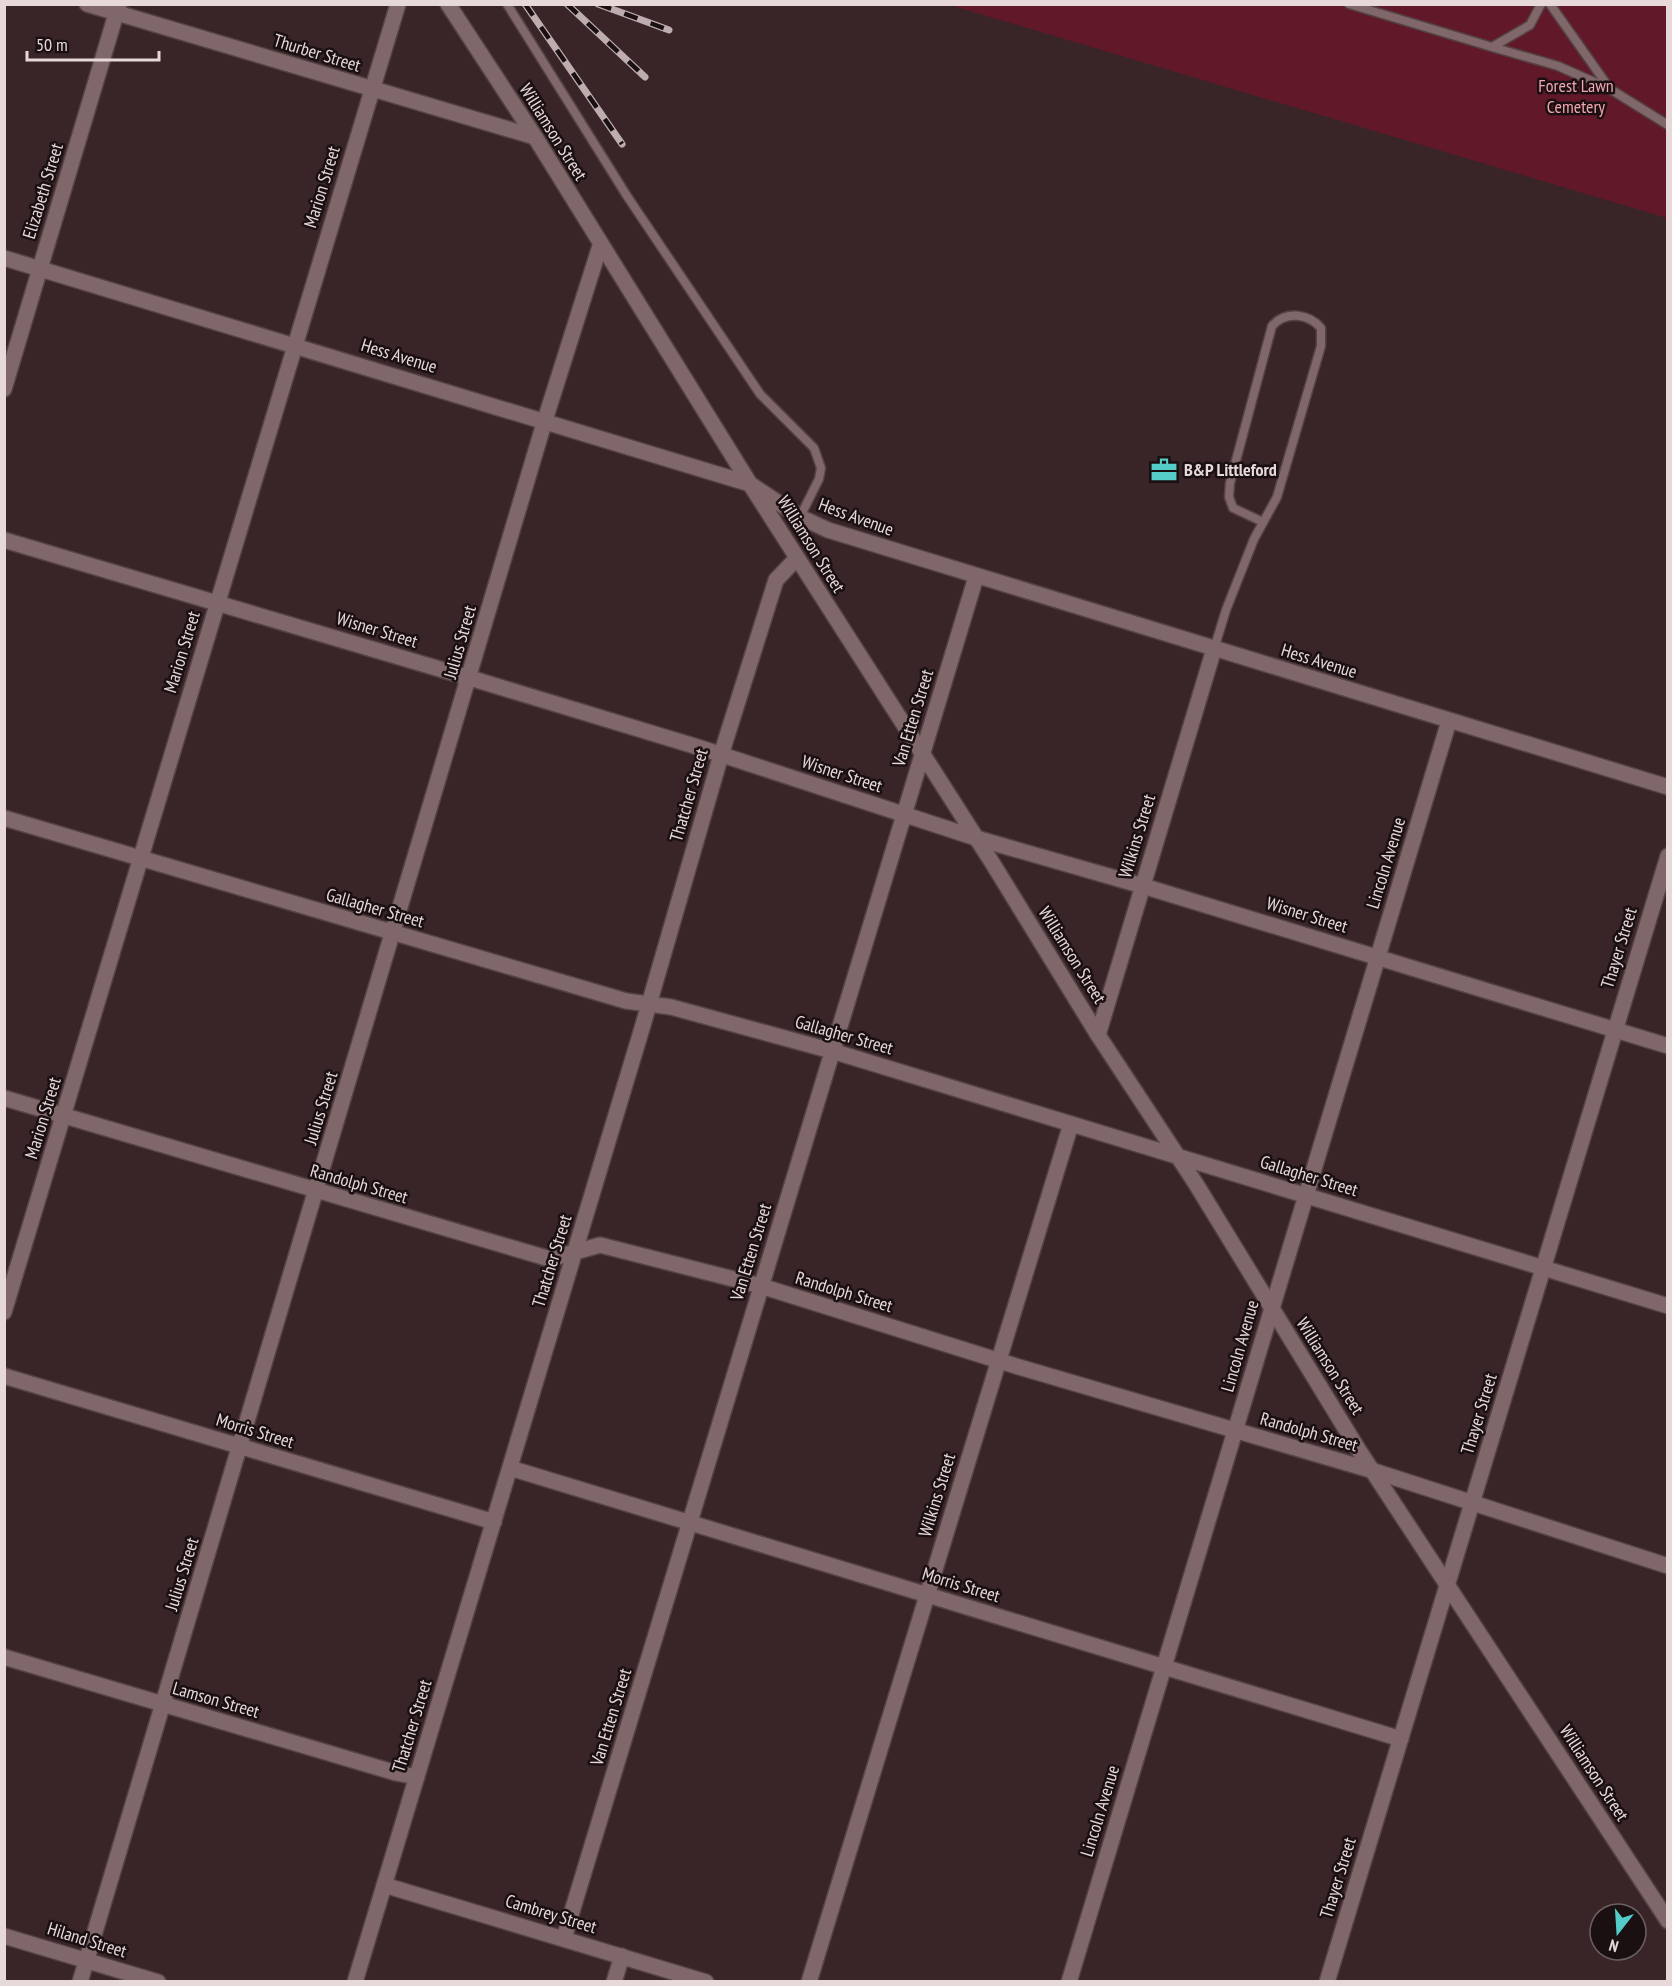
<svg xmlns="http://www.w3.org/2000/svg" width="1672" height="1986" font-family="'PT Sans Narrow',sans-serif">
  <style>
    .green { fill: #61192a }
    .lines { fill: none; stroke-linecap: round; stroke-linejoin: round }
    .lane-casing { stroke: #544245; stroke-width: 11 }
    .street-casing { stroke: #544245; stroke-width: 18 }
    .secondary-casing { stroke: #544245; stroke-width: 18 }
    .lane { stroke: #806769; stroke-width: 8 }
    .street { stroke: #806769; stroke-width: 15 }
    .secondary { stroke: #806769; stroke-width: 15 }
    .rail-casing { stroke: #bdadaf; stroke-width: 7 }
    .rail { stroke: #1a1012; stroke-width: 4.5; stroke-dasharray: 14; stroke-linecap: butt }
    .labels { text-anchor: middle; stroke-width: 5; stroke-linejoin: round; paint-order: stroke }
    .street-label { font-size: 18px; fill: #e7d8da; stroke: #1a1012 }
    .park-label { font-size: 18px; fill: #f3a5af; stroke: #1a1012 }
    .poi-label { font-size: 18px; font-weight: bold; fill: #e7d8da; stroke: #1a1012; text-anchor: start }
  </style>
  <rect width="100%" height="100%" fill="#392427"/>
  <path class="green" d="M950,5H1667V218Z"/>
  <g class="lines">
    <g class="lane-casing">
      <path id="lane" d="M507,4L627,196L760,394L814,448L821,468L819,479L800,517
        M1349,4L1492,47L1530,25L1541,4
        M1550,4L1610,89L1668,125
        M1492,47L1558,66L1610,89
        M1214,649L1226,610L1254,539L1277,497L1321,346V328C1309,314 1286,310 1272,326L1230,483L1229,497L1233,508L1263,522"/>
    </g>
    <g class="street-casing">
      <path id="street" d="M87,4L535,137
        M4,389L119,4
        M4,540L470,678L701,748L976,838L1143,886L1668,1046
        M1098,1035L1214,649
        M4,1098L550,1259L600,1245L761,1286L1019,1367L1374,1471L1668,1566
        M4,1312L398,4
        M4,1376L494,1522
        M510,1468L1401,1739
        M4,1657L396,1773L417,1777
        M384,1885L706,1982
        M4,1936L158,1982
        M564,1938L976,577
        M80,1982L545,420L600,246
        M355,1982L643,1025L721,755L776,580L797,558
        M614,1982L622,1956
        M809,1982L1071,1124
        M1069,1982L1449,721
        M1327,1982L1668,856"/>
    </g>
    <g class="secondary-casing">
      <path id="secondary" d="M448,4L535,137L750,484L993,864L1098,1035L1196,1184L1358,1449L1668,1921
        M4,258L750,484L800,517L828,530L1668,787
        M4,818L626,1001L671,1007L832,1051L1668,1306"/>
    </g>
    <use href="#lane" class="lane"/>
    <use href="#street" class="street"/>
    <use href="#secondary" class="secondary"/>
    <g class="rail-casing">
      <path id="rail" d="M525,4L622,144
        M567,4L645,77
        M598,4L669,30"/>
    </g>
    <use href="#rail" class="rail"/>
  </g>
  <defs>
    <g id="office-bare" transform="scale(2.07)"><path d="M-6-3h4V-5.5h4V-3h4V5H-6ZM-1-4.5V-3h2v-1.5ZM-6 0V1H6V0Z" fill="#54cdc8" stroke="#1a1012" stroke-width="2.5" paint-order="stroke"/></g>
  </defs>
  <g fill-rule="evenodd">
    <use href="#office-bare" x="1164" y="470"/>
  </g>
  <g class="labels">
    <g class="street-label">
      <text transform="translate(317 53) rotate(17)" y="6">Thurber Street</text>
      <text transform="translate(553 132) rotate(58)" y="6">Williamson Street</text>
      <text transform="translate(322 187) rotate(-73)" y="6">Marion Street</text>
      <text transform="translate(43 191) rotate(-73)" y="6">Elizabeth Street</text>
      <text transform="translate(399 356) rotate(17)" y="6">Hess Avenue</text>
      <text transform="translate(856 517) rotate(20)" y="6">Hess Avenue</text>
      <text transform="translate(811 544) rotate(58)" y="6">Williamson Street</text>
      <text transform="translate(377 630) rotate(17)" y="6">Wisner Street</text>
      <text transform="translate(460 642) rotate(-74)" y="6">Julius Street</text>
      <text transform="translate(182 652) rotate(-73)" y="6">Marion Street</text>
      <text transform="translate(1319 661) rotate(17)" y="6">Hess Avenue</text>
      <text transform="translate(913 718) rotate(-73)" y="6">Van Etten Street</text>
      <text transform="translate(842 774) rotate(18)" y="6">Wisner Street</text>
      <text transform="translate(689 795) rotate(-74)" y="6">Thatcher Street</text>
      <text transform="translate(1137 836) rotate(-73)" y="6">Wilkins Street</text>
      <text transform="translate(1386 863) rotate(-73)" y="6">Lincoln Avenue</text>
      <text transform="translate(375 908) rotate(16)" y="6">Gallagher Street</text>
      <text transform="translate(1307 915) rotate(17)" y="6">Wisner Street</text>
      <text transform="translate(1619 948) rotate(-73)" y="6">Thayer Street</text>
      <text transform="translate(1072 955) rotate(58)" y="6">Williamson Street</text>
      <text transform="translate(844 1035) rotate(16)" y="6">Gallagher Street</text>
      <text transform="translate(321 1108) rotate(-73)" y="6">Julius Street</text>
      <text transform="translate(43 1118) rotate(-73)" y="6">Marion Street</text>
      <text transform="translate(1309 1176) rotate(17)" y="6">Gallagher Street</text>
      <text transform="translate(359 1184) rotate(16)" y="6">Randolph Street</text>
      <text transform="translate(751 1252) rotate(-73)" y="6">Van Etten Street</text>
      <text transform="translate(552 1261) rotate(-73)" y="6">Thatcher Street</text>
      <text transform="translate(844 1292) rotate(17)" y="6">Randolph Street</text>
      <text transform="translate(1240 1346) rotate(-74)" y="6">Lincoln Avenue</text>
      <text transform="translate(1330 1366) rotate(58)" y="6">Williamson Street</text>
      <text transform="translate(1479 1414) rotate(-73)" y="6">Thayer Street</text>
      <text transform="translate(255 1431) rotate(17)" y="6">Morris Street</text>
      <text transform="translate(1309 1432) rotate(16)" y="6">Randolph Street</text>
      <text transform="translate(937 1495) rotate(-73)" y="6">Wilkins Street</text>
      <text transform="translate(182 1574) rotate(-73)" y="6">Julius Street</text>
      <text transform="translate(961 1585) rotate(17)" y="6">Morris Street</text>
      <text transform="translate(216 1700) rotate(16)" y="6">Lamson Street</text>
      <text transform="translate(611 1717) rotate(-73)" y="6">Van Etten Street</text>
      <text transform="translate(412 1726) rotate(-73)" y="6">Thatcher Street</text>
      <text transform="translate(1594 1773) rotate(57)" y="6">Williamson Street</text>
      <text transform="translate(1100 1811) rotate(-73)" y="6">Lincoln Avenue</text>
      <text transform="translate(1338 1878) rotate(-73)" y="6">Thayer Street</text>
      <text transform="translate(551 1914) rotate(17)" y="6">Cambrey Street</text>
      <text transform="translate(87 1940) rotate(17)" y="6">Hiland Street</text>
    </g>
    <g class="park-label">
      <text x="1576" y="92">Forest Lawn<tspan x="1576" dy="21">Cemetery</tspan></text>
    </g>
    <g class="poi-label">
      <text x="1184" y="476">B&amp;P Littleford</text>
    </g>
  </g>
  <rect width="1672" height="1986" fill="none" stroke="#e7d8da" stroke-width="12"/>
  <g transform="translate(1618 1932) rotate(197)"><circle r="28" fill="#1a1012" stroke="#6c6062" stroke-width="1.5"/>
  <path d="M0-4.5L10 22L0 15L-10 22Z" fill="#54cdc8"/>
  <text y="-9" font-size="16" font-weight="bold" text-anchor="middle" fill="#e7d8da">N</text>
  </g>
  <path d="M27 51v9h132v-9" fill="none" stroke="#e7d8da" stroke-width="3"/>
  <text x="36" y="51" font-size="18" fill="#e7d8da" stroke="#1a1012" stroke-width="4.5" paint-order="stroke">50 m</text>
</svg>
